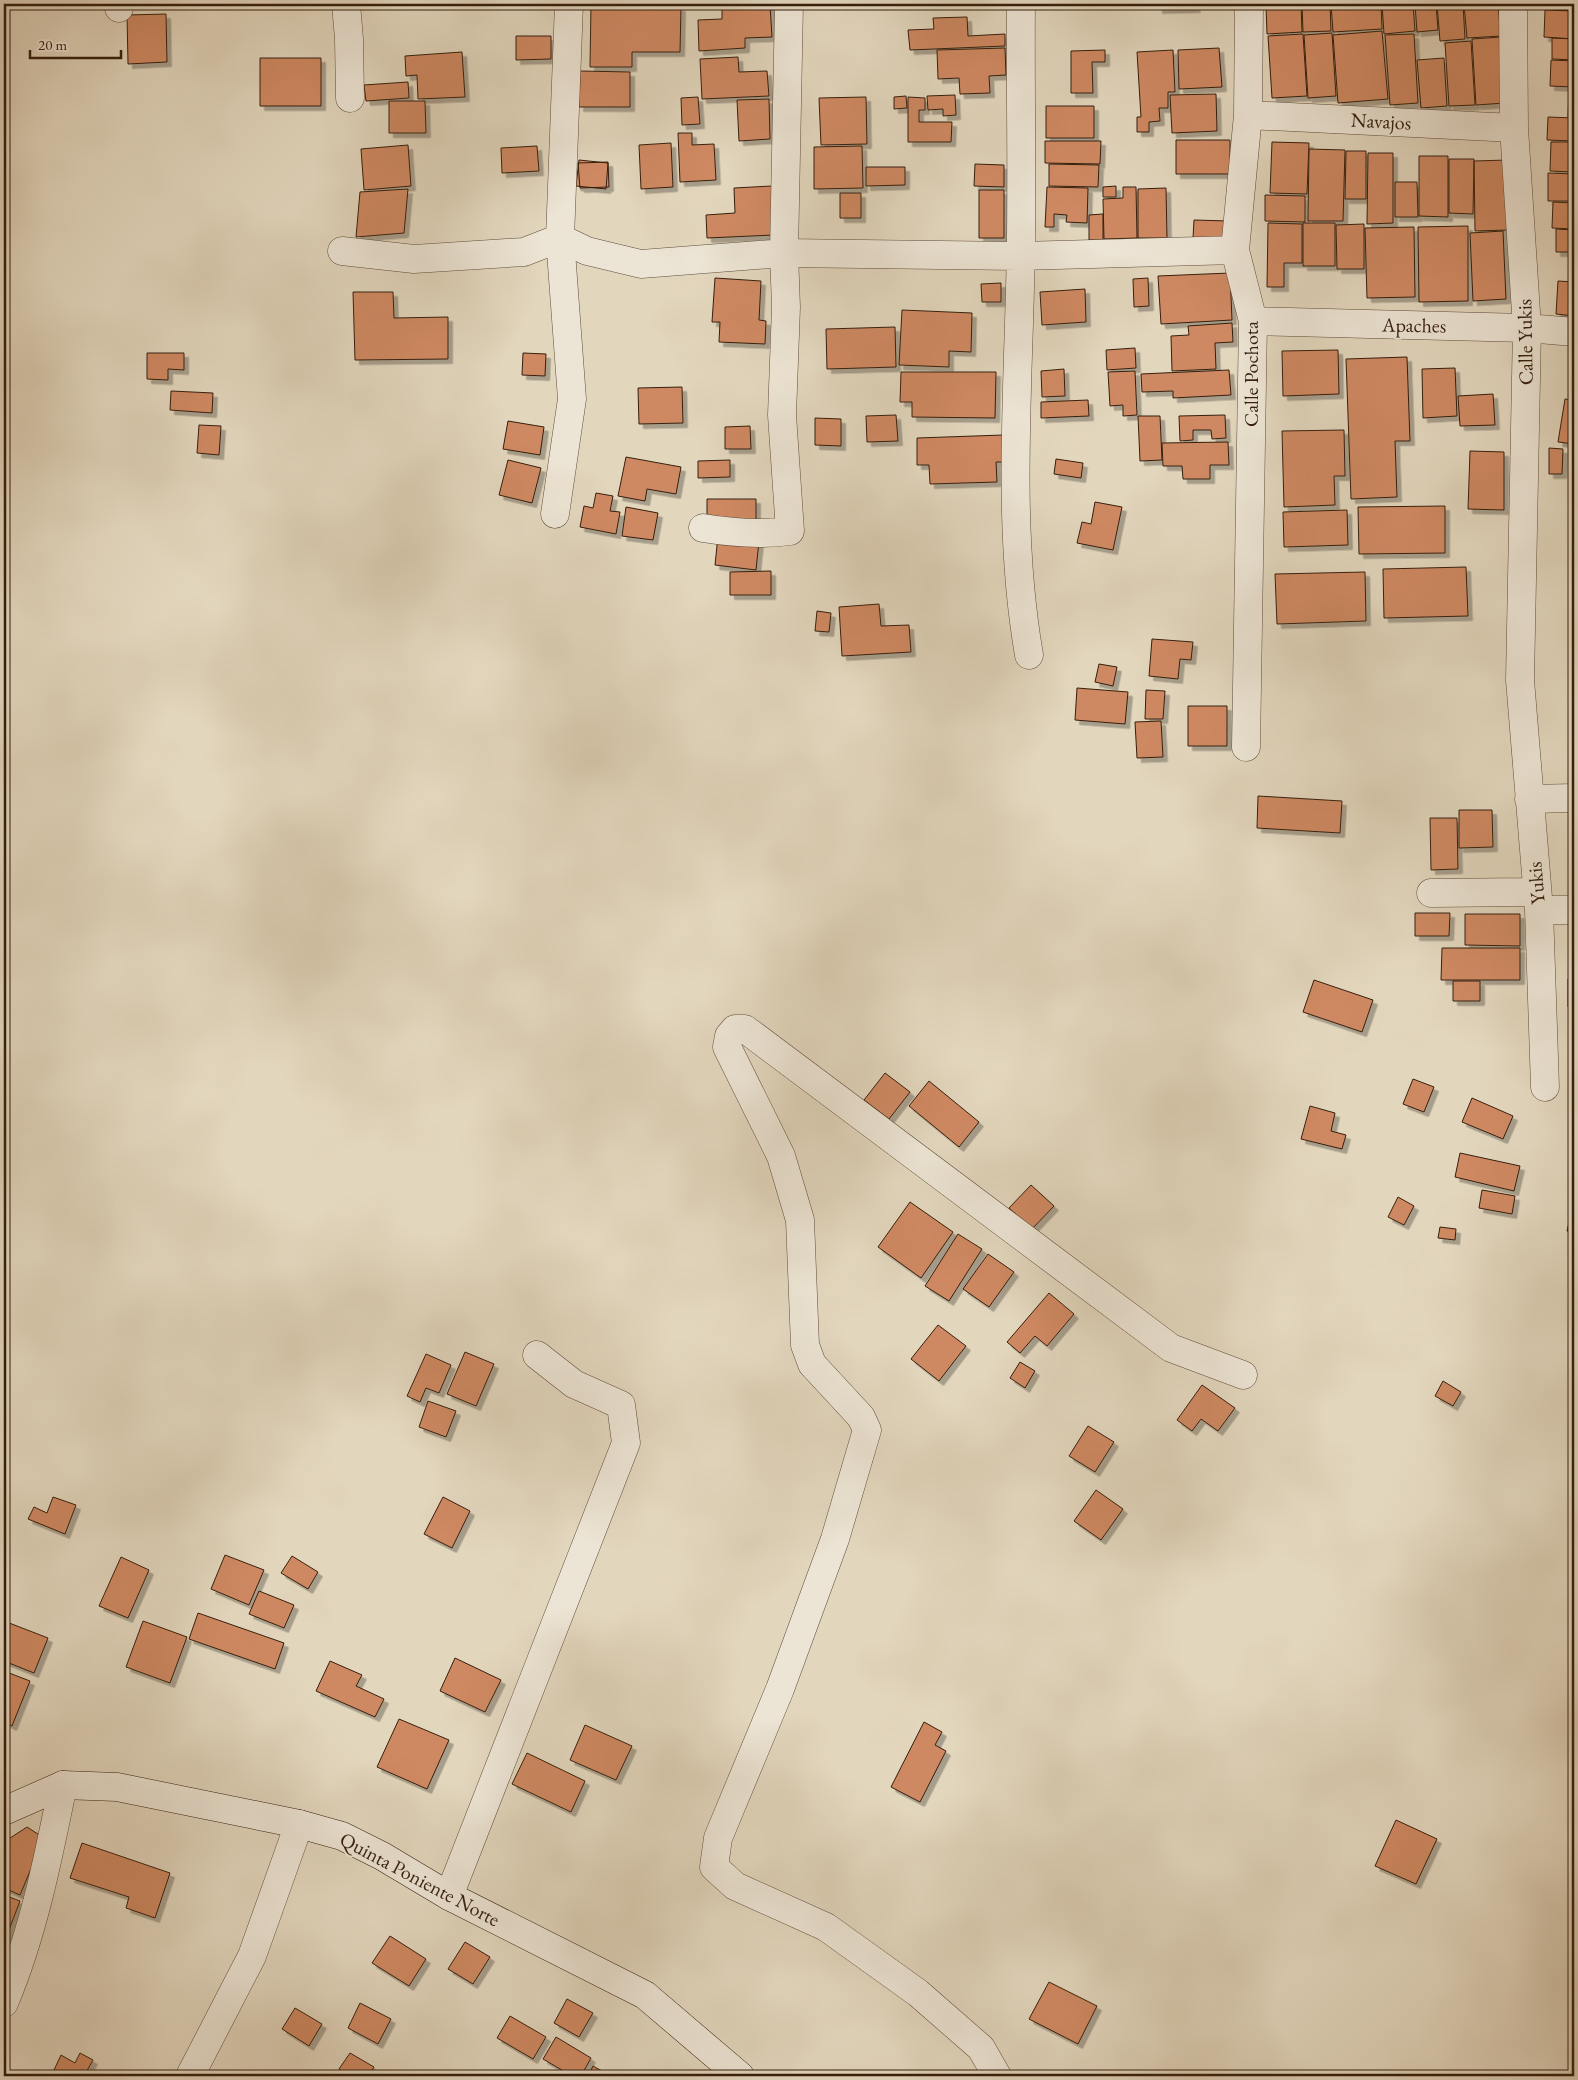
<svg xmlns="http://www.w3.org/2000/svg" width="1578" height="2080" font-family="'EB Garamond',serif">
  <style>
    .building { fill: #cf8962; stroke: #351e0e; filter: url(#shadow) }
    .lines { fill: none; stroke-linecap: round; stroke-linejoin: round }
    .street-casing { stroke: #604c3a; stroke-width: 29 }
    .secondary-casing { stroke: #351e0e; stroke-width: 29 }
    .street { stroke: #ece4d4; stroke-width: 28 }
    .secondary { stroke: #ece4d4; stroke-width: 28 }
    .labels { text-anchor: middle; stroke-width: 4; stroke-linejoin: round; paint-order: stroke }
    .street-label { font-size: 20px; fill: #351e0e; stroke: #ece4d4 }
  </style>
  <defs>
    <filter id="shadow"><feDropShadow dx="4.5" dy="4.5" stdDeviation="0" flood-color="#0004"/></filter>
  </defs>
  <rect width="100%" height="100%" fill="#e2d6bd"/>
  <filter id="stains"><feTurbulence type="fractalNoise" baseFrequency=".004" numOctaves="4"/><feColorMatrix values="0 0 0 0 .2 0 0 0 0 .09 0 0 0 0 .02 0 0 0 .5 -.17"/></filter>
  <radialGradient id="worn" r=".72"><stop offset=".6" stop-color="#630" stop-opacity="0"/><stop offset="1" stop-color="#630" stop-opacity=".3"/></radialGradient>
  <path class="building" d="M1158,4H1195L1196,8L1158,9Z
    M1266,4H1301L1302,32L1267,34Z
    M1302,4H1330L1331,31L1303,32Z
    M1331,4H1381L1382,29L1333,32Z
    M1382,4H1413L1415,31L1384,34Z
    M1415,4H1436L1438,30L1417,32Z
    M1437,4H1463L1465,39L1440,41Z
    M1464,4H1498L1501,36L1467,38Z
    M1543,4H1574V11L1543,9Z
    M591,5L681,7L680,52H632V67H590Z
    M770,5L772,37L745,38V48L699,51L698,20L722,19V8Z
    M1545,10L1574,11V39L1544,37Z
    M166,14L167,62L128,64L127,15Z
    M967,17L968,36L1005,34V46L910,50L908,30L934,29L933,18Z
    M1382,31L1388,99L1338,103L1333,35Z
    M1332,33L1336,96L1308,98L1304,35Z
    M1303,34L1307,96L1272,98L1268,36Z
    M1414,34L1418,103L1390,105L1385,35Z
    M516,36H551V59L516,60Z
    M1501,37L1505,103L1476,105L1472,39Z
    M1552,38L1574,39V60L1552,59Z
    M1471,41L1475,105L1449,106L1445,43Z
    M1005,48L1006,75L989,76L990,93L960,94L959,78L938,79L937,50Z
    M1219,48L1222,87L1179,89L1178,50Z
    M1105,50V62H1092L1093,93H1071V51Z
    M1173,50L1175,92H1168V108H1159L1160,121L1149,122V132H1137V117H1141L1137,52Z
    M462,52L465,97L418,99L417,75L406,76L405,56Z
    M738,57L739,72L767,71L769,96L702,99L700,59Z
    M260,58H321V106H260Z
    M1444,58L1447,106L1421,108L1417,60Z
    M1551,60L1574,61V87L1550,86Z
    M580,71L630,72V107H579Z
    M408,82L409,98L366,101L364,85Z
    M1569,88H1574V117H1568Z
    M1216,94L1217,131L1172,133L1170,95Z
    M955,95L956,115L943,116V109L928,110L927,96Z
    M906,96L907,108L894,109V97Z
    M698,97L700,124L682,125L681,98Z
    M866,97L867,144L821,145L819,98Z
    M908,97L925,98V110H919V122H952L951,142H908Z
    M769,99L770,139L739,141L737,100Z
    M389,101H425L426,133H389Z
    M1046,106H1094V138H1046Z
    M1548,117L1574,118V141L1547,140Z
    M678,133H692V145L714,144L716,180L680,182Z
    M1176,140H1230V174H1176Z
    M1045,141H1101L1100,164L1045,163Z
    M1272,142L1309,143L1307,194L1270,193Z
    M1551,142H1574V172L1550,171Z
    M671,143L673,187L641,189L639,145Z
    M408,145L411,186L364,190L361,149Z
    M537,146L539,171L502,173L501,148Z
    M862,146L863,188L814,189V147Z
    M1309,149L1345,150L1343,221H1308Z
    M1346,151H1366V199H1345Z
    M1368,153H1393V223L1367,224Z
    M1419,156H1448V217L1419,216Z
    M1449,159H1474L1473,214L1449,213Z
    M579,160L608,163L606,189L576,186Z
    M1507,160L1508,230L1475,231L1474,161Z
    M608,162L609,187L580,188L578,163Z
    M975,164L1004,165V187L974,186Z
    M1049,164L1099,165L1098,187L1049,186Z
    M866,167H905V185L866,186Z
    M1548,173L1574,174V201H1548Z
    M1395,182H1417L1418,217H1395Z
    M772,186L774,235L707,238L706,215L735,213L734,188Z
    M1116,186V197H1103V187Z
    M1047,187L1088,188L1087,223L1066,222L1067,215L1054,214V227H1045Z
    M1123,187H1136L1137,238L1104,239L1103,199L1123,198Z
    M1166,188L1167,238H1138V189Z
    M408,189L404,233L356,237L360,192Z
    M979,190H1004V238H979Z
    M840,193H861V218H840Z
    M1265,195L1305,196V222L1265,221Z
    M1553,202L1574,203V229L1552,228Z
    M1103,214V240H1089V215Z
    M1194,220L1228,221L1226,239L1193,238Z
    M1268,223L1302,224V263H1284V287H1267Z
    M1303,223H1335V266H1303Z
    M1364,224V269H1337L1336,225Z
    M1468,226V301L1419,302L1418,227Z
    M1414,227L1415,297L1367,298L1365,228Z
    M1556,229L1574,230V252H1556Z
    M1503,231L1506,299L1473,301L1470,233Z
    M1571,253L1574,254V281L1569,280Z
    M1230,273L1232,320L1161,324L1158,276Z
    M715,278L761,281L759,320L766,321L765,344L719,342L720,322H712Z
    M1148,278L1149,306L1134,307L1133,279Z
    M1558,281L1574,282V316L1556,314Z
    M1001,283V302H982L981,284Z
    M1085,289L1086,322L1042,325L1040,292Z
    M353,292H393L394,318L448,317V359L355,360Z
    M902,310L972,313L971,352L949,351V367L899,365Z
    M1232,323L1233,342L1215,343L1216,369L1172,371L1171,336L1189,335L1188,326Z
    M895,327L896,367L827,369L826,329Z
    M1135,348L1136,368L1107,370L1106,350Z
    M1338,350L1339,394L1283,396L1282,351Z
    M147,353H184V370L168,369V380L147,379Z
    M523,353L546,354L545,376L522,375Z
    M1407,357L1410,441H1395L1397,497L1351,499L1346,359Z
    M1455,368L1457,416L1423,418L1422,369Z
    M1064,369L1065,396L1042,397L1041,371Z
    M1229,370L1231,395L1173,398V391L1142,392L1141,374Z
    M1135,371L1137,415L1123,416V405L1110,406L1108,372Z
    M901,372H996L995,418L912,417V402H900Z
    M682,387L683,423L639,424L638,388Z
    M171,391L213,393L212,413L170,410Z
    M1493,394L1495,425L1460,426L1458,396Z
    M1565,399L1574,400V444L1558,442Z
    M1088,400L1089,416L1041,418V402Z
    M896,415L898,441L867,442L866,416Z
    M1225,415L1226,438L1212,439L1211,430H1193V440L1180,441L1179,416Z
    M1138,416H1160L1162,460L1140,461Z
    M815,418L841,419V446L815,445Z
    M508,421L544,427L540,455L503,449Z
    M199,425L221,426L219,455L197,453Z
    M750,426L751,449H725V427Z
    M1344,430L1345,476H1334L1335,505L1284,507L1282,431Z
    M1003,435L1004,462H996L997,482L930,484L929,465H917V438Z
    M1228,442L1229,465H1210V479H1183L1182,466H1163L1162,443Z
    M1549,448L1563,449L1562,474H1549Z
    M1470,451L1504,452V510L1468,509Z
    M626,457L681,467L676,494L647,489L645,501L618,496Z
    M1056,459L1083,463L1081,478L1054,474Z
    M508,460L541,468L532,503L499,495Z
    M730,460V477L698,478V461Z
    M596,493L613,496L610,511L620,512L616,534L580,527L584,506L593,508Z
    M707,499H756V523L707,522Z
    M1095,502L1122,507L1113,550L1077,543L1082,522L1091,524Z
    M1445,506V553L1359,554L1358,507Z
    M626,507L658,513L653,540L622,536Z
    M1347,510L1348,545L1284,547L1283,512Z
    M718,536L759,541L756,570L715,565Z
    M1466,567L1468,616L1384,618L1383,569Z
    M771,571V595H730V572Z
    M1365,572L1366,621L1277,624L1275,574Z
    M879,604L881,626L909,625L911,652L842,656L839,607Z
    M817,611L831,613L829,632L815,631Z
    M1152,639L1193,642L1191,660L1180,659L1178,679L1149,676Z
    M1099,664L1117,667L1113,686L1095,682Z
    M1077,688L1128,692L1125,724L1075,720Z
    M1146,690L1165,691L1163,719H1145Z
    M1188,706H1227V746H1188Z
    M1161,721L1163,757L1137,758L1135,722Z
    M1258,796L1342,801L1340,833L1257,828Z
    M1459,810H1492L1493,847L1459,848Z
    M1430,818H1457L1458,869L1431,870Z
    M1415,913H1450L1449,936H1415Z
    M1465,914H1520V946L1465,945Z
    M1442,948H1520V980H1441Z
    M1568,979H1574V1007H1568Z
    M1314,980L1373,1000L1362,1032L1303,1012Z
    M1453,981H1480V1001H1453Z
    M885,1073L910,1092L889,1119L864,1100Z
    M1413,1079L1434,1087L1424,1112L1403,1104Z
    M929,1081L979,1122L959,1147L909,1106Z
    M1472,1098L1513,1116L1503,1139L1462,1122Z
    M1310,1106L1335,1113L1331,1131L1346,1135L1342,1149L1301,1139Z
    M1460,1153L1520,1166L1514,1191L1455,1177Z
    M1031,1185L1054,1206L1032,1229L1009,1208Z
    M1482,1190L1515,1196L1512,1214L1479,1208Z
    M1398,1197L1414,1206L1404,1225L1388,1217Z
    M910,1202L953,1232L921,1278L878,1247Z
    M1571,1213H1574V1233L1567,1231Z
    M1440,1227L1456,1229L1455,1240L1438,1238Z
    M958,1234L982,1249L949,1301L925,1286Z
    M988,1254L1014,1272L989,1307L963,1289Z
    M1049,1293L1074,1314L1047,1346L1035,1336L1020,1353L1007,1342Z
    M938,1325L966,1346L939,1381L911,1359Z
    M465,1352L494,1364L476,1406L447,1394Z
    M426,1354L451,1365L439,1393L426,1388L420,1402L407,1396Z
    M1020,1362L1035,1371L1025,1388L1010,1378Z
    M1443,1381L1461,1392L1453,1406L1435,1396Z
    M1202,1385L1235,1408L1218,1431L1201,1419L1192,1431L1177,1420Z
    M428,1401L456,1411L446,1437L419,1427Z
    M1088,1426L1114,1442L1095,1472L1069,1456Z
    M1096,1490L1123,1509L1101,1540L1074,1521Z
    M53,1497L76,1505L65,1534L28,1519L34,1507L47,1513Z
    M443,1497L470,1511L452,1548L424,1534Z
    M225,1555L264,1570L249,1605L211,1589Z
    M292,1556L318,1572L308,1589L281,1573Z
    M121,1557L149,1570L128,1618L99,1606Z
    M259,1591L294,1605L284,1628L249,1614Z
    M198,1613L284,1643L275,1669L189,1639Z
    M4,1621L48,1638L34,1673L4,1661Z
    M143,1621L187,1637L170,1683L126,1667Z
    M455,1658L501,1680L485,1712L440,1691Z
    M330,1661L362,1675L356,1686L384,1699L375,1717L316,1691Z
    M4,1671L30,1681L12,1726L4,1722Z
    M399,1719L449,1740L427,1789L377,1767Z
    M924,1722L942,1732L935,1745L946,1751L920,1802L891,1787Z
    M585,1725L632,1746L616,1780L570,1760Z
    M527,1753L585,1781L571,1812L512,1784Z
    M1396,1820L1437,1839L1416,1884L1375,1866Z
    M27,1827L44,1838L20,1895L4,1888V1842Z
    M82,1843L170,1873L155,1918L126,1908L129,1897L70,1878Z
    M4,1895L20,1901L4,1943Z
    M390,1936L426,1959L409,1986L372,1963Z
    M465,1942L490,1957L473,1984L448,1969Z
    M1049,1982L1097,2006L1078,2044L1029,2019Z
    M567,1999L593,2013L579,2037L554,2023Z
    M360,2003L391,2019L378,2044L348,2028Z
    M295,2008L322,2024L309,2046L282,2029Z
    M510,2016L546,2037L533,2059L497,2038Z
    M556,2037L591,2058L581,2076H572L543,2059Z
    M80,2053L93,2060L84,2076H66L54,2070L61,2055L75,2063Z
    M350,2053L374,2067L369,2076H350L339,2069Z
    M593,2066L611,2076H588Z"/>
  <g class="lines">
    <g class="street-casing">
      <path id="street" d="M119,4V8
        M346,4L349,39L350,98
        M1021,4C1020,99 1023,193 1020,288C1017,410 1008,534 1029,655
        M1513,4L1514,128L1527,328L1520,680L1539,910L1545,1087
        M1248,115L1514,128
        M342,251L414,259L524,252L560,238L587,251L641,264L784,253L1021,256L1235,250
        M1253,321L1527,328L1574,332
        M555,514L572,399L560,238L569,4
        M703,528C733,533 760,535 790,531L782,415L786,307L784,253L789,4
        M1246,747L1253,321L1235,250L1248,115L1249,4
        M1529,799L1574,798
        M1431,893L1536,892
        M1539,910H1574
        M449,1896L626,1443L621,1405L574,1384L537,1355
        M4,2003C33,1934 48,1859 63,1785
        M190,2076L252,1956L299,1824
        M997,2076L981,2048L918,1993L826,1927L735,1886L714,1867L718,1838L780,1689L835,1539L867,1430L861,1417L812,1364L805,1345L800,1220L781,1156L727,1047L729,1036L735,1029H745L1171,1348L1243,1375"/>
    </g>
    <g class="secondary-casing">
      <path id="secondary" d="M4,1811L63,1785L117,1787L299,1824L342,1836L382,1856L449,1896L645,1995L740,2076"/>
    </g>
    <use href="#street" class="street"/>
    <use href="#secondary" class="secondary"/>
  </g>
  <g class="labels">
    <g class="street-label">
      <text transform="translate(1381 121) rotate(3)" y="7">Navajos</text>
      <text transform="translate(1414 325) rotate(1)" y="7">Apaches</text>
      <text transform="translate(1525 342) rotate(-91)" y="7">Calle Yukis</text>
      <text transform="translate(1251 374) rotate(-90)" y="7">Calle Pochota</text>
      <text transform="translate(1536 883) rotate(-95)" y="7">Yukis</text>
      <text transform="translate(420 1879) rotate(28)" y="7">Quinta Poniente Norte</text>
    </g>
  </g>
  <rect width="1578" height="2080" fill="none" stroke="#e2d6bd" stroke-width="20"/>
  <rect x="5" y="5" width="1568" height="2070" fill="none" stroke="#351e0e" stroke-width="2.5"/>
  <rect x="10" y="10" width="1558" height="2060" fill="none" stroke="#351e0e"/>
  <path d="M30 50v8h91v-8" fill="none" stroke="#351e0e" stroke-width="2.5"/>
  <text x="38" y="50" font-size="15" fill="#351e0e" stroke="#ece4d4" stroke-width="4" paint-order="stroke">20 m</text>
  <rect width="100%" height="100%" filter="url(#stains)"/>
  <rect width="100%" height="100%" fill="url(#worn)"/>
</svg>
